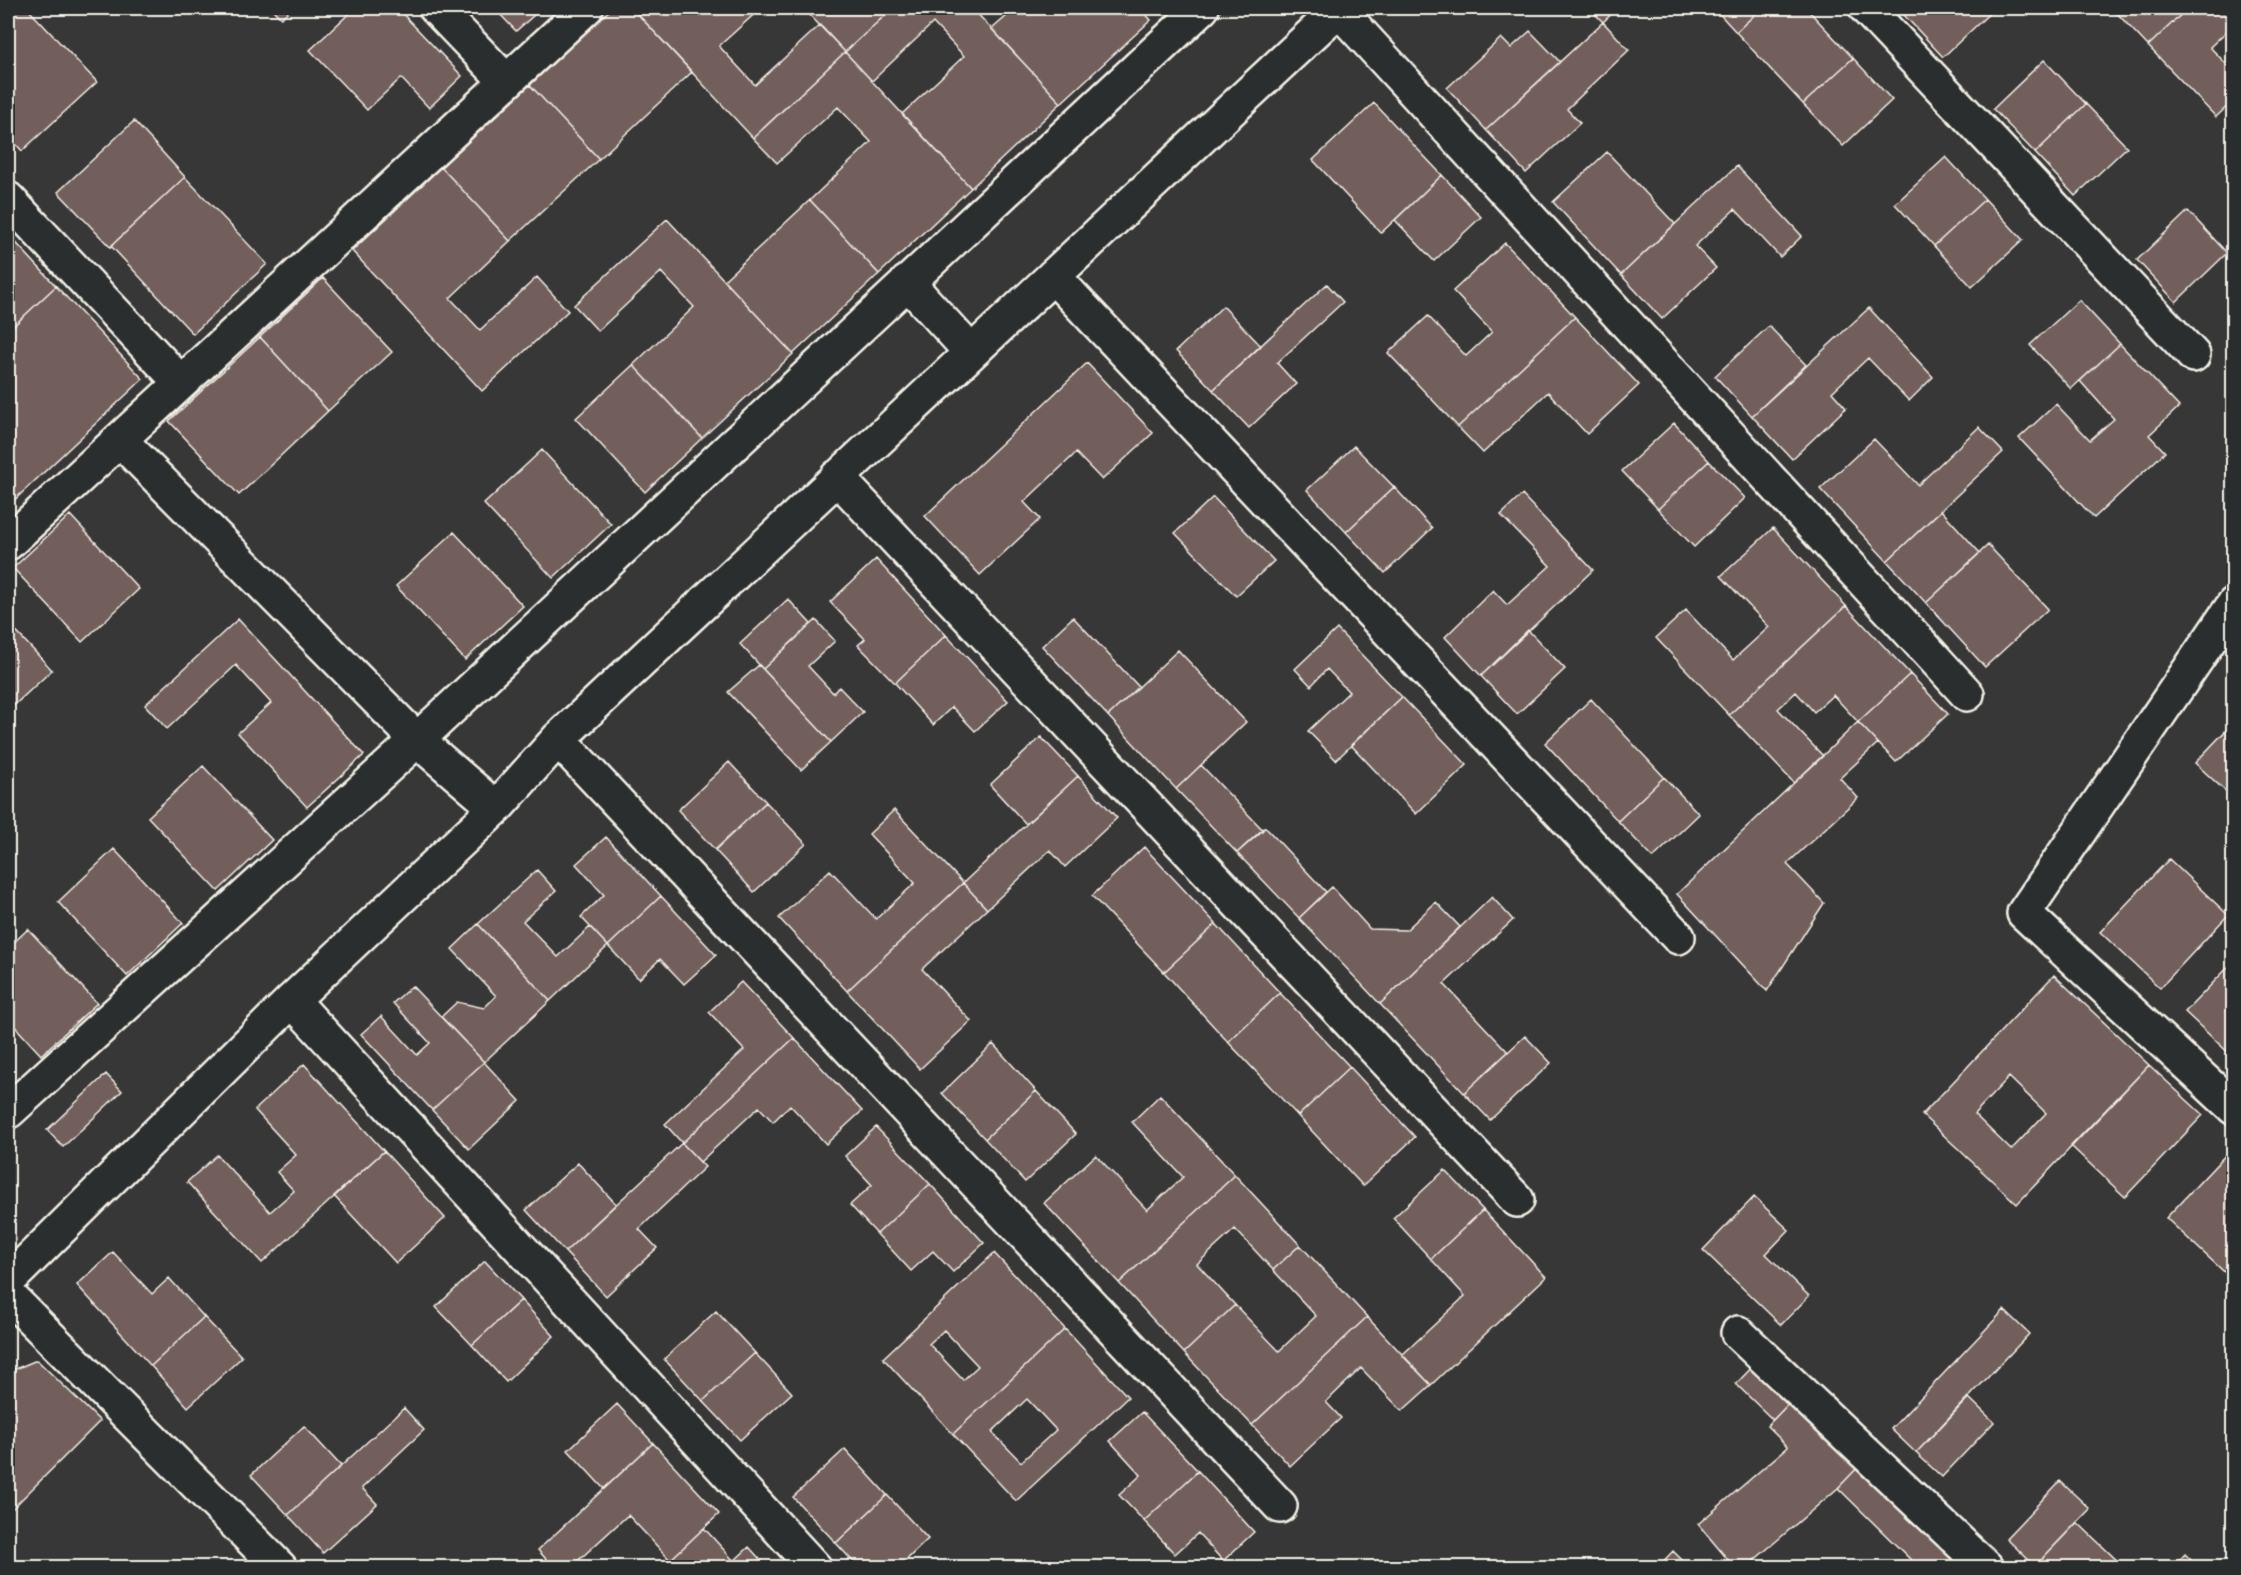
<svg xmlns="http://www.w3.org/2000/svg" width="2241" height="1575" font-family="Sriracha,sans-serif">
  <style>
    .building { fill: #725f5c; stroke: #f4f1e8; stroke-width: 1.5; fill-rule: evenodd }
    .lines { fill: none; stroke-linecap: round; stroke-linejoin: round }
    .minor-casing { stroke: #f4f1e8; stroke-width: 38 }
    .minor { stroke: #2a2d2e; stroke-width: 33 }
  </style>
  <rect width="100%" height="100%" fill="#383737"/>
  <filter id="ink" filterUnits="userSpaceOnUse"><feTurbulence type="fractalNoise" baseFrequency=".0167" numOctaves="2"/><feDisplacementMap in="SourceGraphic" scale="12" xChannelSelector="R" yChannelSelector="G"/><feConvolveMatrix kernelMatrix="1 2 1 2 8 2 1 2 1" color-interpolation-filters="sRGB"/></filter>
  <g filter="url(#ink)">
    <path class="building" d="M8,8H27L97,82L22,151L8,135Z
      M271,8H292L281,18Z
      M355,8H397L462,76L429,108L401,78L367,110L310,50Z
      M494,8H542L516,31Z
      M612,8H632L692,72L599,159L530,85Z
      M632,8H761L719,46L755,85L820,25L845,52L753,138Z
      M803,8H893L845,52Z
      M893,8H972L1061,103L971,188L902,114L964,56L933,23L872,81L845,52Z
      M1016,8H1140L1151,20L1061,103L992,29Z
      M1589,8H1618L1603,22Z
      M1714,8H1762L1736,32Z
      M1762,8H1806L1853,58L1803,104L1736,32Z
      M1896,8H1912L1904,15Z
      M1912,8H1995L1943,57L1904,15Z
      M2112,8H2188L2148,46Z
      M2188,8H2234V32L2230,28L2210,47L2228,66L2234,61V100L2216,117L2148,46Z
      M1603,22L1629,50L1567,109L1580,123L1526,173L1486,130Z
      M1530,31L1560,62L1486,130L1447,88L1501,38L1511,48Z
      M845,52L971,188L879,274L810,200L871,142L838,107L777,163L753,138Z
      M1853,58L1892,100L1843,146L1803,104Z
      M2044,60L2086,104L2035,153L1993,109Z
      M530,85L599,159L510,241L441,167Z
      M1374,103L1442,175L1381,233L1313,160Z
      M2086,104L2127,147L2075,196L2035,153Z
      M134,121L185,177L110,247L58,192Z
      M1607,152L1675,224L1621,275L1553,202Z
      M1946,157L1985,199L1934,246L1895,204Z
      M1737,166L1802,236L1780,257L1735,209L1695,246L1716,268L1662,319L1621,275Z
      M441,167L510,241L450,298L480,330L537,277L568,311L482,391L352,251Z
      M1442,175L1481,217L1434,261L1395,220Z
      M185,177L267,264L193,334L111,246Z
      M1985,199L2023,240L1972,287L1934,246Z
      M810,200L879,274L793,354L724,280Z
      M2188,211L2227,253L2176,302L2137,260Z
      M667,219L793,354L702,438L633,365L694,307L661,272L598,331L574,305Z
      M8,234L56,286L8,331Z
      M1505,243L1575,317L1458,427L1388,353L1428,316L1466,356L1492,332L1453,291Z
      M323,278L392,352L328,411L260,337Z
      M1327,284L1343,302L1277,363L1296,384L1249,428L1213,390Z
      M56,286L143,379L8,506V331Z
      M2079,300L2120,344L2071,389L2030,345Z
      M1223,306L1261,346L1213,390L1176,351Z
      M1869,308L1933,377L1909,401L1868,358L1832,392L1846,408L1792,459L1752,416Z
      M1575,317L1639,385L1587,434L1548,392L1483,453L1458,427Z
      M1769,326L1806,365L1752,416L1715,376Z
      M260,337L328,411L239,495L169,421Z
      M2120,344L2179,407L2149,435L2165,452L2094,518L2019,438L2056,404L2090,440L2114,419L2080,381Z
      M1087,363L1153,433L1102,480L1076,453L1024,502L1040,519L980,575L925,516Z
      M633,365L702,438L645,492L576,418Z
      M1674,423L1709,461L1658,509L1622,471Z
      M1979,427L2003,452L1887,561L1820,489L1874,439L1918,485Z
      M1354,446L1394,487L1346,532L1307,490Z
      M542,450L611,524L553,578L484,504Z
      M1709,461L1745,498L1694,547L1658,509Z
      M1394,487L1432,528L1385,573L1346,532Z
      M1522,495L1593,570L1481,676L1445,637L1493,590L1507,605L1550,566L1501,515Z
      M1213,497L1274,561L1236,596L1175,533Z
      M1941,510L1980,553L1926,603L1887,561Z
      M70,515L139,589L82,642L13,568Z
      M1773,528L1846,606L1729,715L1656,638L1686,610L1733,660L1769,627L1721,576Z
      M454,532L523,606L465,660L396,586Z
      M1988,545L2048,609L1985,667L1926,603Z
      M876,559L946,635L895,683L858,645L865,639L830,602Z
      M788,599L811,624L763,669L740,644Z
      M1846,606L1910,674L1858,722L1833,695L1814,712L1796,692L1778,709L1823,756L1794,783L1729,715Z
      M1073,617L1139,687L1108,716L1042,646Z
      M238,619L364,755L307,807L238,733L271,703L236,665L167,729L145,705Z
      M816,620L835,641L808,666L833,693L839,687L863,712L831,742L763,669Z
      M8,623L52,670L8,711Z
      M1337,629L1402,697L1336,760L1308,731L1349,692L1327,669L1311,686L1295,669Z
      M1528,630L1565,669L1517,714L1481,676Z
      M946,635L1008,701L975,731L952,707L933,725L895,683Z
      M1178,650L1246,722L1176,789L1108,716Z
      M759,665L831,742L801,770L728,692Z
      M1910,674L1948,714L1896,762L1858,722Z
      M1402,697L1467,765L1416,814L1351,745Z
      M1591,699L1664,777L1618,821L1545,743Z
      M1858,722L1878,743L1840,778L1858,798L1787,864L1824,903L1767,991L1677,894Z
      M2234,722V799L2195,763Z
      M1041,737L1078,776L1026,824L990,785Z
      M729,762L766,802L715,850L678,810Z
      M1201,765L1263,830L1237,853L1176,789Z
      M203,766L272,840L218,891L148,817Z
      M1078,776L1117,818L1065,867L1050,850L987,909L963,883Z
      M1664,777L1699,814L1653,858L1618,821Z
      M766,802L806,844L754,892L715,850Z
      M894,810L963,883L847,991L779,918L830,870L876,919L915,883L869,834Z
      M1265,827L1326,892L1299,918L1237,853Z
      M606,837L661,896L608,946L581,917L604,895L576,864Z
      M1144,847L1216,924L1164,972L1092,896Z
      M114,849L183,923L127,976L58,902Z
      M2169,859L2228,915L2160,988L2100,932Z
      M537,870L556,891L523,921L558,957L590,927L608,946L550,1001L478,924Z
      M963,883L987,909L922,969L971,1021L920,1069L847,991Z
      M1332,887L1370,929L1406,930L1436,902L1460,927L1380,1004L1299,918Z
      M661,896L716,955L684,984L660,959L639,979L608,946Z
      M1492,897L1513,920L1444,984L1508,1052L1464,1093L1380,1004Z
      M478,924L550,1001L484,1062L441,1017L457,1002L484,1008L496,996L452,949Z
      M1216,924L1280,993L1228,1042L1164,972Z
      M28,929L97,1003L41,1055L8,1019V948Z
      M2234,961V1058L2185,1012Z
      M2054,975L2149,1065L2017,1204L1922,1115ZM2009,1077L2046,1113L2011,1150L1974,1114Z
      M741,982L794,1038L682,1143L665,1124L744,1050L709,1012Z
      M412,986L484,1062L432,1110L361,1034L381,1016L417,1055L430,1043L393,1003Z
      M1280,993L1350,1067L1298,1116L1228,1042Z
      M1525,1036L1551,1063L1490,1120L1464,1093Z
      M794,1038L862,1111L826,1144L790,1105L773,1122L759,1107L700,1162L682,1143Z
      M993,1044L1036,1091L985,1139L942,1093Z
      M484,1062L520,1101L469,1149L432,1110Z
      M304,1064L384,1151L262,1263L187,1182L217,1155L270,1212L294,1191L277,1172L296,1155L255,1110Z
      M2149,1065L2203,1115L2125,1197L2071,1146Z
      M1350,1067L1415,1137L1363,1186L1298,1116Z
      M106,1074L122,1091L63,1147L47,1130Z
      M1036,1091L1076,1134L1025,1182L985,1139Z
      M1160,1095L1235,1175L1119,1283L1044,1203L1096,1155L1147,1210L1183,1177L1132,1122Z
      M876,1127L930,1184L877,1234L850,1205L872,1185L845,1156Z
      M682,1143L705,1167L639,1229L657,1248L606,1296L565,1252Z
      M2234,1146V1281L2166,1218Z
      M384,1151L445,1218L396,1263L334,1196Z
      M578,1163L616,1204L565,1252L526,1210Z
      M1445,1170L1483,1210L1431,1259L1393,1218Z
      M1235,1175L1300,1245L1273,1270L1235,1229L1197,1264L1235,1305L1184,1353L1119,1283Z
      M930,1184L984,1243L953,1272L933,1251L911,1271L877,1234Z
      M1754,1197L1789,1230L1766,1254L1809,1296L1781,1325L1703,1250Z
      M1483,1210L1546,1277L1431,1385L1402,1355L1465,1296L1431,1259Z
      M1300,1245L1367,1317L1252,1425L1184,1353L1235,1305L1279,1351L1316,1316L1273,1270Z
      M113,1252L152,1294L169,1278L204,1317L151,1366L77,1285Z
      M994,1253L1065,1329L953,1434L883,1358ZM944,1330L978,1366L963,1380L929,1344Z
      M485,1261L521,1300L472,1345L436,1307Z
      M521,1300L554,1336L506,1382L472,1345Z
      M2004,1310L2029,1334L1916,1453L1891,1429Z
      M716,1311L755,1353L703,1401L664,1359Z
      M204,1317L242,1357L188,1407L151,1366Z
      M1367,1317L1431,1385L1402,1411L1361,1368L1326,1402L1341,1418L1290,1466L1252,1425Z
      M1065,1329L1128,1397L1016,1501L953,1434ZM1027,1399L1056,1430L1021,1462L992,1432Z
      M755,1353L792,1393L740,1440L703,1401Z
      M37,1360L100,1421L11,1510L8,1507V1372Z
      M1758,1361L1795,1397L1773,1420L1736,1384Z
      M1795,1397L1862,1463L1838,1488L1745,1568H1735L1698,1524L1788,1447L1767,1426Z
      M1968,1397L1994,1422L1942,1477L1916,1453Z
      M617,1404L653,1443L604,1489L568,1450Z
      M404,1408L424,1430L362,1488L377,1504L323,1553L288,1515Z
      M1142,1412L1198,1471L1144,1521L1119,1495L1141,1475L1110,1441Z
      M304,1426L341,1466L288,1515L251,1475Z
      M653,1443L719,1514L670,1560L628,1515L570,1568H554L538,1550Z
      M845,1449L887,1495L836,1543L793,1497Z
      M1862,1463L1960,1559L1951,1568H1905L1912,1561L1838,1488Z
      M1198,1471L1254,1532L1223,1561L1198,1533L1175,1554L1144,1521Z
      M2060,1481L2090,1509L2035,1566L2006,1538Z
      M887,1495L928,1539L898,1568H859L836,1543Z
      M2077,1522L2125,1568L2035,1566Z
      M704,1528L734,1561L749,1547L768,1568H677L670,1560Z
      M1673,1551L1690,1568H1657Z
      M2185,1554L2199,1568H2172Z"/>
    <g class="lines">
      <g class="minor-casing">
        <path id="minor" d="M436,8L506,81
          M1866,8L2193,355
          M1338,9L1967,694
          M8,199L181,383
          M1053,276L1678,937
          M907,282L971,352
          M120,440L417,740L496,808
          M837,477L1517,1200
          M8,543L586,8
          M2234,604L2024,913L2234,1108
          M558,739L1280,1506
          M292,1000L815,1568
          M9,1111L417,740L1202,8
          M8,1281L292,1000L496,808L558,739L1340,8
          M8,1295L280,1568
          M1738,1333L1987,1568"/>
      </g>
      <use href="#minor" class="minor"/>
    </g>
  </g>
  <rect width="2241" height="1575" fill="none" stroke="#2a2d2e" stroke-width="30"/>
  <rect x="15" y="15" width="2211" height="1545" fill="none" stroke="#f4f1e8" stroke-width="2" filter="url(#ink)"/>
</svg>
